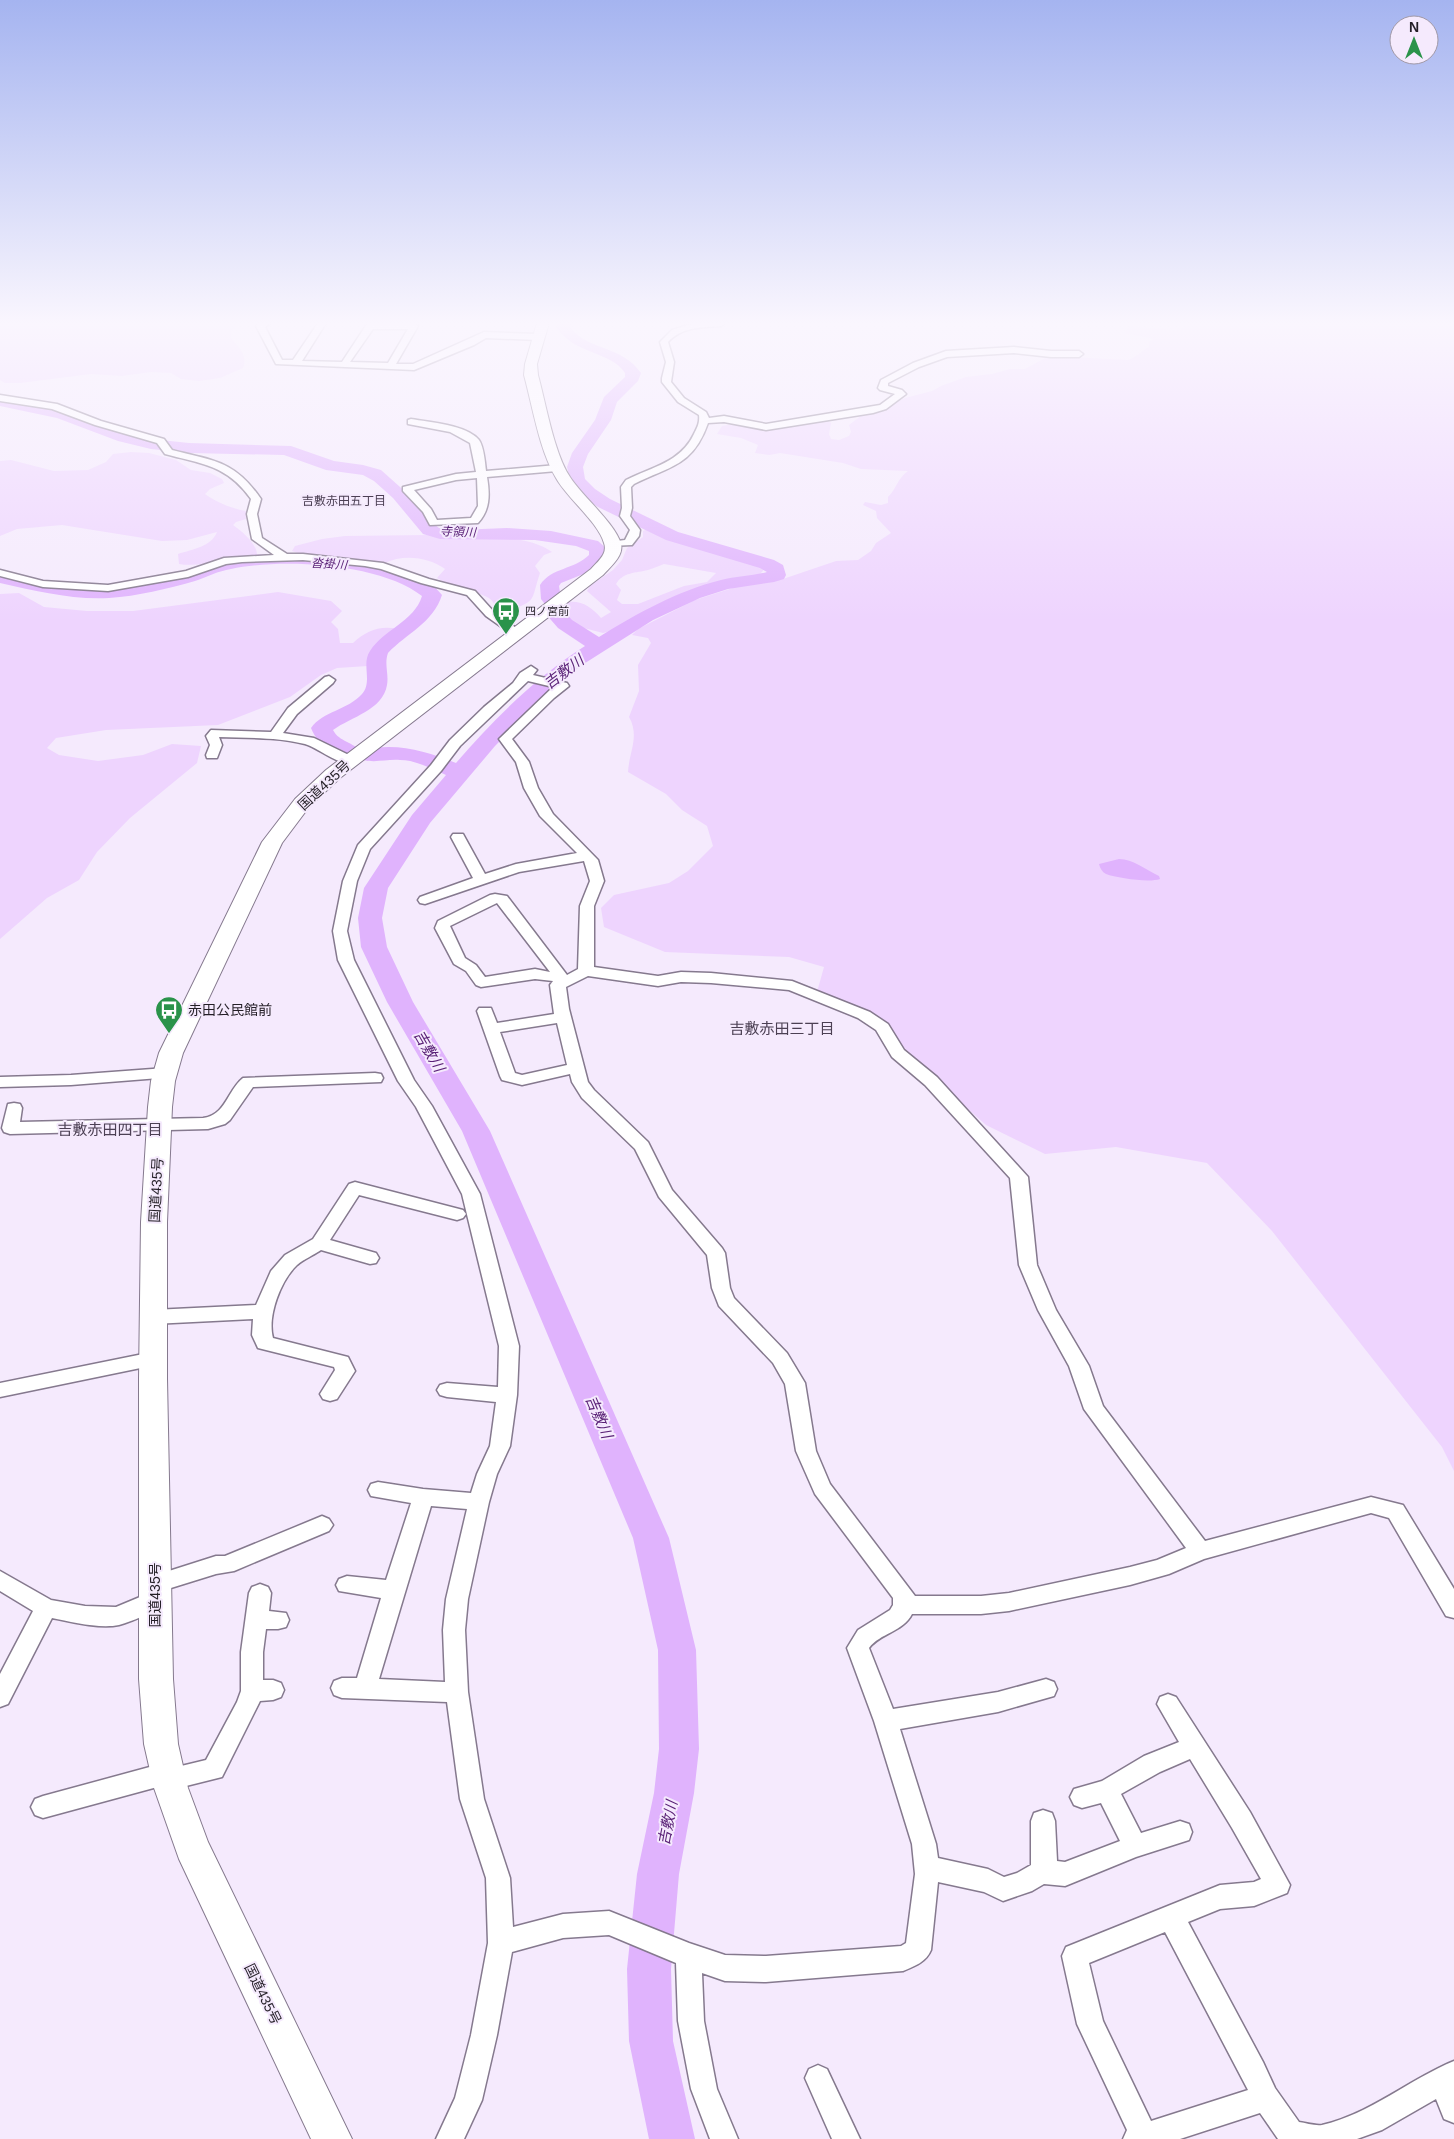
<svg xmlns="http://www.w3.org/2000/svg" width="1454" height="2139" font-family="Helvetica,'Noto Sans JP',sans-serif">
  <style>
    .green { fill: #eed4fe; fill-rule: evenodd }
    .water { fill: #e0b3fd }
    .lines { fill: none; stroke-linecap: round; stroke-linejoin: round }
    .river { fill: #e0b3fd; fill-rule: evenodd }
    .minor-casing { stroke: #85798e; stroke-width: 3 }
    .highway-casing { stroke: #85798e; stroke-width: 2 }
    .minor { fill: #fff; fill-rule: evenodd }
    .highway { fill: #fff; fill-rule: evenodd }
    .labels { text-anchor: middle; stroke-width: 4; stroke-linejoin: round; paint-order: stroke }
    .far-poi-label { font-size: 11px; fill: #241f27; stroke: #f5eafd; text-anchor: start }
    .far-neighbourhood-label { font-size: 12px; fill: #4c4054; stroke: #f5eafd }
    .far-water-label { font-size: 12px; font-style: italic; fill: #5a2277; stroke: #f5eafd }
    .street-label { font-size: 14px; fill: #241f27; stroke: #f5eafd }
    .poi-label { font-size: 14px; fill: #241f27; stroke: #f5eafd; text-anchor: start }
    .water-label { font-size: 15px; font-style: italic; fill: #5a2277; stroke: #f5eafd }
    .neighbourhood-label { font-size: 15px; fill: #4c4054; stroke: #f5eafd }
  </style>
  <rect width="100%" height="100%" fill="#f5eafd"/>
  <path class="green" d="M0,323H239L232,329L231,338C239,347 248,356 243,368L220,378L199,381L181,379L171,373L151,372L122,376L91,374L20,383H5L0,380Z
    M1188,323H1454V1471L1442,1447L1272,1231L1207,1163L1116,1147L1045,1154L986,1125L905,1053L887,1026L817,992L824,967L789,957L665,952L604,927L601,908L614,895L669,883L688,871L713,846L707,826L682,810L666,794L628,772C629,752 640,736 629,717L639,691L638,665L651,643L648,638L632,635L638,629L695,600L739,586L783,579L836,561L858,560L871,551L876,543L891,533L877,518L876,511L863,505L865,502L881,505L888,503V497C897,488 897,479 908,471L861,469L843,463L780,453L769,455L755,453L758,445L741,438L717,434L722,426C740,422 758,429 777,428C794,427 811,422 828,421L831,423L829,434L831,439L839,440L849,436L851,432L849,425L862,415L879,410L905,398L932,391L941,386L966,377L992,374L1010,369H1025L1049,356L1128,360C1137,357 1141,351 1149,347V342L1154,339L1125,333L1129,326L1176,330L1181,329Z
    M131,452L149,453L176,460L191,470L210,473L222,479L224,483L210,489L205,494C218,503 230,508 246,511V519L236,522L233,525C242,531 257,544 257,555C232,557 202,568 179,564L178,554C193,549 211,547 217,532L187,540L162,541L62,525L17,529L0,536V461L11,460L54,471L88,470L106,462L113,454Z
    M650,528L717,554L748,561L765,567L762,572L756,577L714,584L677,597L649,611L625,627L603,633L580,627L572,622L563,610L568,602C581,600 592,607 601,618L611,612L587,591L590,586L613,570L622,560L627,548L643,537V531ZM664,564L716,573L707,582L684,586L638,604H622L617,600L621,590L616,584C623,572 636,573 648,570C654,568 659,566 664,564Z
    M429,535C464,538 525,532 552,552L544,555L535,566L540,573C530,603 538,600 505,612C493,607 495,601 487,597C471,589 452,588 437,578L445,569C429,557 403,554 385,563L300,554L292,551L295,546L322,539L345,536Z
    M278,592L331,601L342,611L331,622L338,629L340,643H353C366,631 380,625 398,629L370,653L368,666L337,668L321,675L290,697L218,725L106,730L56,738L47,748L59,755L98,761L143,755L172,744L201,746L197,763L130,818L97,852L79,880L47,898L0,939V594L19,593L44,607L87,611H133Z"/>
  <path class="water" d="M1119,859C1133,859 1146,870 1159,876L1160,879C1149,883 1117,878 1106,874C1102,872 1100,868 1099,864Z"/>
  <g class="lines">
    <path class="river" d="M558,323H572L570,327C588,351 622,345 641,373L638,381L617,402L611,420L588,454L583,467L585,479L595,489L610,499L678,532L774,560L783,565L786,575L784,579L774,582L728,589L700,598L653,620L582,665L542,698L495,746L430,823L388,888L382,918L387,947L413,1002L490,1131L669,1538L696,1650L699,1749L694,1793L679,1874L671,1969L673,2041L695,2139H649L629,2041L627,1969L637,1874L654,1793L659,1749L658,1650L633,1538L462,1131L387,1002L361,947L358,918L364,888L412,815L446,775C432,769 416,760 400,760C387,759 376,763 363,760L360,755L363,750C397,742 425,751 456,763C494,719 536,677 585,646L558,628L545,613L548,609L555,607L562,609L572,620L599,637C638,613 677,591 721,580C736,576 752,576 767,572L760,568L666,540L598,507L583,497L571,484L567,467L572,453L595,420L604,397L625,377V373C611,351 575,355 556,327Z
      M0,396L68,411L122,432L151,439L189,443L291,446L334,461L363,465L381,470L409,495L429,520L439,528L457,530L507,528L551,531L598,541L607,549V556L596,569L561,583L559,586L561,599L558,603L551,605L544,603L541,599L540,585C552,567 574,570 589,555V551L576,546L535,540L440,539L423,534L393,498L374,481L363,475L326,470L284,455L189,453L151,449L118,441L57,418L0,406Z
      M277,554C318,554 416,558 442,595C433,623 407,633 388,653C384,664 389,674 387,685C383,710 351,717 333,730C339,742 354,742 361,752L358,757C338,761 318,746 311,728C323,711 348,710 362,694C373,682 361,664 370,651C384,629 414,622 422,596C380,563 282,558 231,569C218,571 207,577 195,581C167,589 138,596 109,598C72,600 36,591 0,583V571C56,584 101,591 158,579C179,574 199,565 220,560C239,555 258,554 277,554Z"/>
    <g class="minor-casing">
      <path id="minor" d="M259,323H270L265,327L282,360H293L318,323H326L302,361L342,362L367,324L370,323H414L418,326L396,364H413L484,332L538,334L542,337L538,340L486,338L474,345L414,370L276,364L256,326ZM373,329H408L388,363L350,362Z
        M695,323H725L721,326C702,327 682,327 668,342L674,362L671,382L684,398L706,412L709,418L724,416L766,424L880,405L895,394L880,390L878,388L881,380L913,363L946,351L1014,347L1051,351H1079L1083,354L1079,357H1051L1014,353L947,357L919,367L888,383V386L902,390L906,394L886,409L873,413L766,430L724,422L708,423C693,466 670,466 634,484L631,487L632,508L630,516L640,530L639,536L632,545L609,546L608,544L609,542L625,540L630,530L620,516L622,508L621,487L626,480C652,467 681,462 694,434C697,428 700,423 699,415L678,402L662,382V378L666,362L660,342L672,330Z
        M0,395L57,404L101,421L164,439L172,450C214,461 234,460 261,499L257,514L262,538L287,554H303L383,563L429,579L475,591L494,612L523,633L517,637L513,635L486,616L467,595L421,583L381,569L365,566L303,560L242,562L226,564L188,577L108,591L43,587L0,576V570L43,581L108,585L186,571L224,558L274,555L252,539L247,514L251,499C227,465 202,464 165,454L157,443L95,425L52,409L0,401Z
        M411,419C429,422 467,425 479,440C484,447 485,463 486,471L557,465L562,468L557,471L487,477C490,495 490,510 478,523L430,525L423,512L403,491V487L456,474L476,472L470,443L450,432L408,424V420ZM477,478L478,506L471,518L437,520L431,509L414,490L456,480Z
        M531,666L537,670L533,675L567,683L569,686L554,698L512,739L529,762L538,788L553,814L598,860L604,881L594,906V967L658,976L681,972L711,973L792,981L870,1012L888,1024L904,1050L937,1077L1028,1177L1037,1265L1056,1310L1089,1366L1103,1406L1205,1541L1371,1497L1403,1505L1454,1589V1618L1446,1616L1389,1518L1371,1513L1204,1559L1169,1574L1130,1585L1009,1611L981,1614H912C903,1632 880,1633 869,1648L893,1709L998,1692L1046,1679L1054,1682L1057,1689L1054,1696L998,1712L900,1729L936,1844L938,1858L988,1869L1004,1877L1017,1873L1031,1865V1821L1034,1813L1043,1810L1052,1813L1055,1821L1057,1861L1065,1862L1120,1841L1101,1803L1082,1808L1074,1805L1070,1797L1074,1789L1102,1781L1144,1756L1179,1742L1157,1704L1160,1697L1168,1694L1176,1697L1250,1812L1290,1885L1287,1893L1254,1906L1220,1909L1188,1922L1263,2062L1275,2088L1299,2122C1306,2123 1315,2126 1322,2125C1370,2114 1410,2079 1454,2061V2123L1444,2119L1436,2099L1382,2130L1357,2139H1278L1260,2113L1180,2139H1123L1127,2130L1077,2024L1062,1956L1066,1947L1220,1885L1254,1882L1261,1879L1232,1828L1190,1759L1160,1772L1121,1794L1141,1833L1180,1821L1189,1824L1192,1832L1189,1840L1136,1857L1065,1886L1044,1884L1032,1891L1003,1901L984,1892L938,1882L931,1950C926,1962 915,1966 903,1971L766,1982L725,1981L702,1973L704,2021L717,2089L738,2139H710L691,2089L678,2021L676,1963L609,1935L563,1938L512,1952L497,2035L482,2100L464,2139H436L455,2098L471,2035L488,1943L486,1878L460,1799L447,1702L342,1698L334,1695L331,1688L334,1681L342,1678H357L381,1598L339,1591L336,1585L339,1579L347,1576L386,1580L411,1503L371,1496L368,1490L371,1484L378,1482L423,1489L471,1493L477,1474L490,1446L496,1402L447,1397L440,1395L437,1390L440,1385L447,1383L498,1387L499,1346L462,1194L416,1107L398,1081L338,960L333,931L343,881L358,845L431,765L450,740L484,707L513,683L520,673ZM528,681L553,687L499,739L516,762L524,788L540,816L577,853L516,864L485,874L463,834H453L451,837L473,878L420,897L418,900L420,903L425,904L519,872L584,861L590,881L580,906L578,969L567,975L507,896L495,894L490,895L438,921L435,928L454,964L466,971L476,985L481,987L535,979L553,981L550,985L554,1014L497,1023L491,1008H479L477,1011L500,1076L502,1080L522,1085L570,1074L572,1082L582,1098L635,1149L659,1197L707,1255L712,1288L719,1306L773,1363L785,1384L796,1451L815,1494L893,1598V1605L890,1610L858,1630L847,1648L874,1721L912,1844L915,1874L906,1943L901,1946L766,1956L725,1955L689,1943L609,1911L563,1914L513,1927L510,1878L484,1799L468,1692L465,1630L468,1599L489,1502L497,1474L510,1446L517,1395L519,1346L480,1194L432,1106L414,1080L354,960L347,931L357,881L370,849L441,771L460,746ZM497,903L550,972L535,969L485,977L476,965L465,958L450,926ZM588,976L658,986L681,982L711,983L789,990L858,1018L876,1030L892,1057L925,1085L1010,1178L1019,1265L1038,1310L1069,1366L1084,1409L1186,1548L1157,1560L1130,1567L1009,1593L981,1596H915L830,1484L816,1451L805,1383L787,1353L734,1298L730,1288L725,1253L722,1248L672,1190L648,1142L594,1090L588,1082L569,1009L566,987ZM557,1023L567,1065L522,1075L515,1073L500,1032ZM431,1506L467,1509L446,1599L443,1630L445,1682L379,1679ZM1165,1932L1248,2090L1151,2121L1103,2021L1089,1963Z
        M329,676L335,680L333,683L297,714L283,733L314,738L355,758L357,761L355,764C340,767 319,748 305,744C277,737 247,738 219,737L222,745L217,758H207L206,755L210,745L206,736L211,730L271,732L288,708L325,677Z
        M166,1068L172,1069L174,1073L172,1077L71,1085L0,1087V1077L71,1075Z
        M375,1073L381,1074L383,1078L381,1082L253,1087L230,1120L225,1124L208,1129L10,1134L4,1132L2,1128L8,1104L14,1103L20,1104L22,1108L20,1122L203,1118C226,1115 227,1091 243,1078Z
        M355,1182L463,1210L466,1214L463,1218L457,1220L359,1195L330,1240L376,1253L379,1258L376,1263L370,1264L321,1250C314,1255 304,1259 297,1265C281,1280 267,1316 273,1338L348,1357L355,1371L337,1399L330,1401L323,1399L320,1394L335,1370L334,1367L258,1348L252,1335L253,1319L153,1324L146,1322L144,1317L146,1312L153,1310L256,1305L271,1271L285,1255L313,1239L349,1184Z
        M153,1352L160,1354L163,1359L160,1364L0,1397V1383Z
        M322,1516L329,1519L333,1525L329,1531L234,1571L216,1574L158,1592L163,1593L166,1600L163,1607C149,1613 134,1621 119,1625C100,1629 71,1622 52,1618L8,1704L0,1707V1674L33,1611L0,1591V1571L51,1600L85,1606L116,1607L152,1592L147,1590L144,1584L147,1578L216,1556H225Z
        M260,1584L268,1587L271,1593L269,1611L286,1613L289,1620L286,1627L278,1629H266L263,1652V1680H273L281,1683L284,1690L281,1697L273,1700L260,1701L222,1777L170,1790L161,1786L43,1818L35,1815L31,1807L35,1799L43,1796L168,1762L177,1767L206,1760L237,1702L241,1691V1652L249,1593L252,1587Z
        M818,2065L827,2069L860,2139H832L805,2078L809,2069Z"/>
    </g>
    <g class="highway-casing">
      <path id="highway" d="M537,323H549L537,364L538,375C546,404 554,453 570,477C582,496 615,523 621,544C624,556 610,567 603,575L340,778L309,807L282,843L183,1053L175,1081L172,1107L167,1222V1379L173,1679L178,1744L188,1788L208,1842L352,2139H311L179,1859L154,1788L144,1744L139,1679V1379L141,1222L148,1107L151,1081L159,1053L262,842L295,799L326,770L591,569C598,561 608,554 604,543C598,522 567,498 556,478C539,449 533,408 524,375L525,364Z"/>
    </g>
    <use href="#minor" class="minor"/>
    <use href="#highway" class="highway"/>
  </g>
  <linearGradient id="sky" x2="0" y2="1"><stop stop-color="#a5b4f0"/><stop offset="0.52" stop-color="#faf6fe"/><stop offset="1" stop-color="#faf6fe" stop-opacity="0"/></linearGradient>
  <rect width="1454" height="622" fill="url(#sky)"/>
  <defs>
    <g id="bus-pin" transform="scale(1.4375)"><path d="M0 17L-7.5 6A9.5 9.5 0 1 1 7.5 6Z" fill="#2a934a" stroke="#f5eafd"/><path d="M-5-6H5V4H4V6H2V4H-2V6H-4V4H-5ZM-3.5-4V0h7V-4ZM-3.5 1.2v1.5H-2V1.2ZM2 1.2v1.5H3.5V1.2Z" fill="#fff"/></g>
  </defs>
  <g fill-rule="evenodd">
    <use href="#bus-pin" x="506" y="611"/>
    <use href="#bus-pin" x="169" y="1010"/>
  </g>
  <g class="labels">
    <g class="far-poi-label">
      <text x="525" y="615">四ノ宮前</text>
    </g>
    <g class="far-neighbourhood-label">
      <text x="344" y="505">吉敷赤田五丁目</text>
    </g>
    <g class="far-water-label">
      <text transform="translate(458 532) rotate(2)" y="4">寺領川</text>
      <text transform="translate(329 564) rotate(4)" y="4">沓掛川</text>
    </g>
    <g class="street-label">
      <text transform="translate(324 785) rotate(-43)" y="5">国道435号</text>
      <text transform="translate(156 1190) rotate(-87)" y="5">国道435号</text>
      <text transform="translate(155 1595) rotate(-90)" y="5">国道435号</text>
      <text transform="translate(263 1994) rotate(64)" y="5">国道435号</text>
    </g>
    <g class="poi-label">
      <text x="188" y="1015">赤田公民館前</text>
    </g>
    <g class="water-label">
      <text transform="translate(564 672) rotate(-37)" y="5">吉敷川</text>
      <text transform="translate(429 1051) rotate(60)" y="5">吉敷川</text>
      <text transform="translate(599 1417) rotate(67)" y="5">吉敷川</text>
      <text transform="translate(668 1823) rotate(-79)" y="5">吉敷川</text>
    </g>
    <g class="neighbourhood-label">
      <text x="782" y="1034">吉敷赤田三丁目</text>
      <text x="110" y="1135">吉敷赤田四丁目</text>
    </g>
  </g>
  <g transform="translate(1414 40)"><circle r="24" fill="#f5eafd" stroke="#a199a7"/>
  <path d="M0-4L9 19L0 12L-9 19Z" fill="#2a934a"/>
  <text y="-8" font-size="14" font-weight="bold" text-anchor="middle" fill="#241f27">N</text>
  </g>
</svg>
